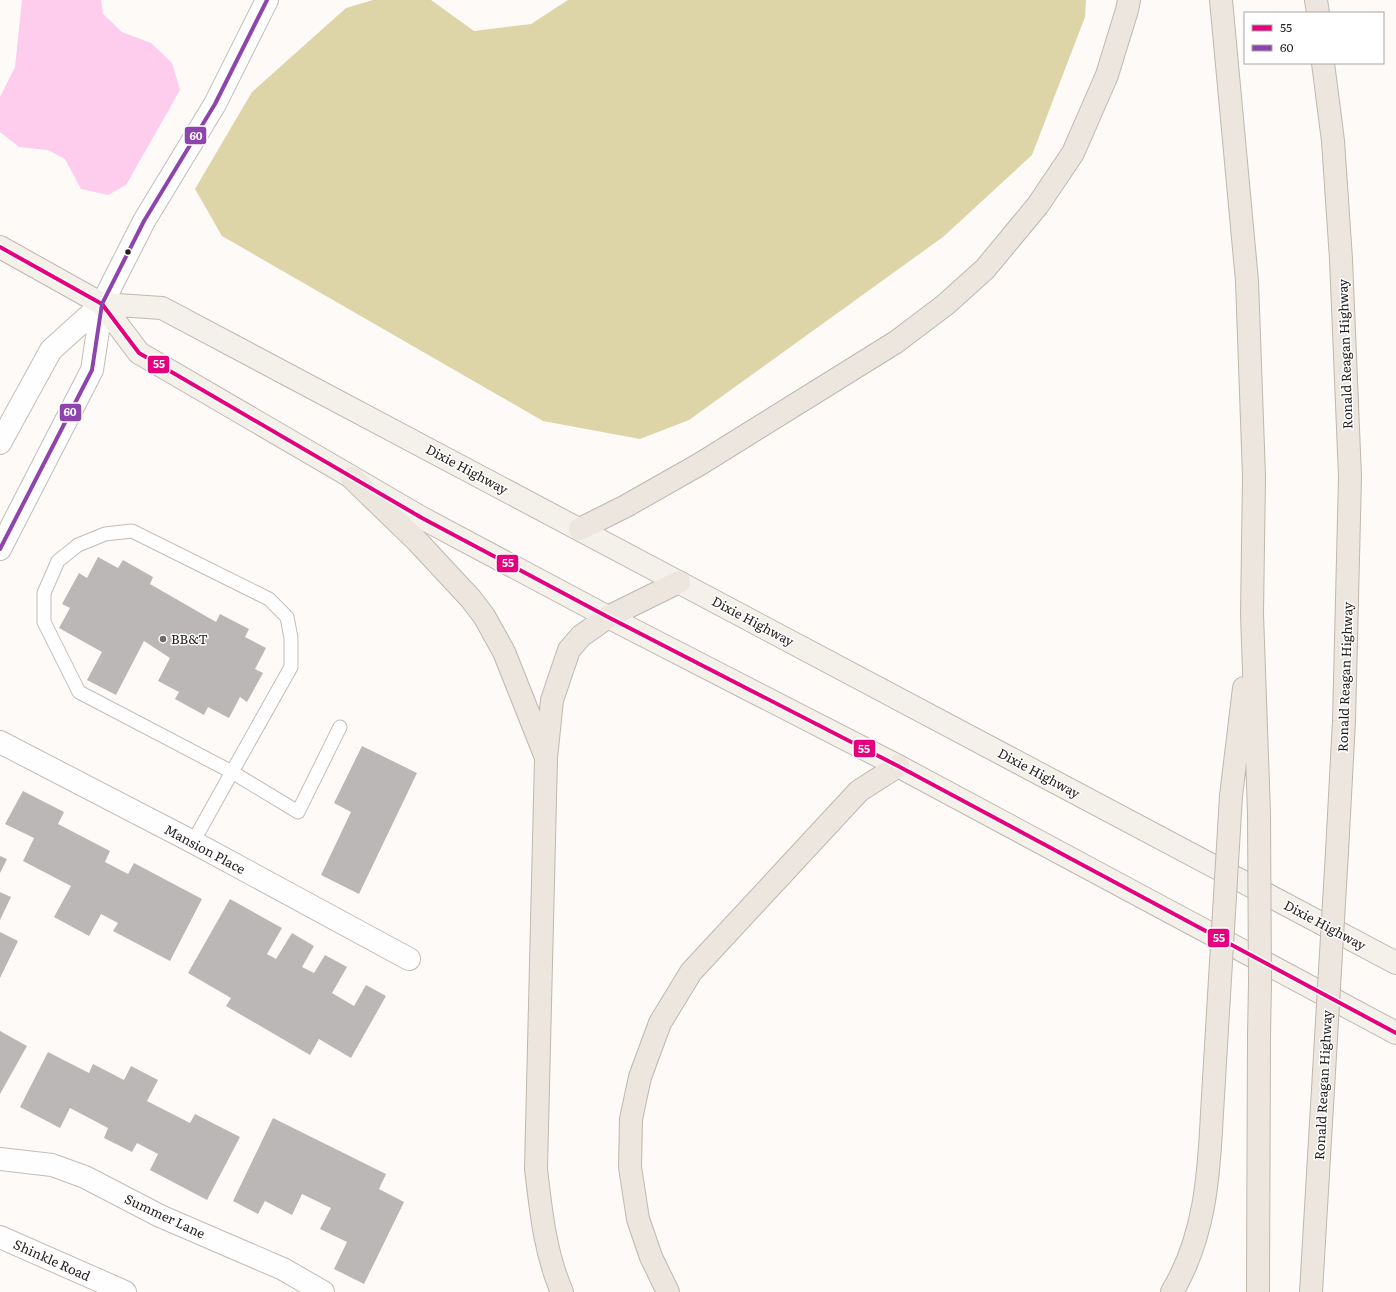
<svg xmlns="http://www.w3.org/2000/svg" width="1396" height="1292" font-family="Literata,serif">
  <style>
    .forest { fill: #ddd4a8 }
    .water { fill: #fecced }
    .building { fill: #bcb7b7 }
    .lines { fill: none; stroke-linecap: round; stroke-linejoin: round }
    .lane-casing { stroke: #c0bdbb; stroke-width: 15 }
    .street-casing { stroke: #c0bdbb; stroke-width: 24 }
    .primary-casing { stroke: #c0b7ae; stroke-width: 24 }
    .highway-casing { stroke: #c0b7ae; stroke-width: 24 }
    .lane { stroke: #fffefe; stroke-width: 13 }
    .street { stroke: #fffefe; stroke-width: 22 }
    .primary { stroke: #f4f0ea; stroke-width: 22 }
    .highway { stroke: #ece6de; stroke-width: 22 }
    .highway-bridge-casing { stroke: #c0b7ae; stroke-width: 24; stroke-linecap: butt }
    .highway-bridge { stroke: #ece6de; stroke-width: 22 }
    .bus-1-casing { stroke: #fff; stroke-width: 7 }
    .bus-2-casing { stroke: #fff; stroke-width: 7 }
    .bus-1 { stroke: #e5007d; stroke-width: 4 }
    .bus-2 { stroke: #8e44ad; stroke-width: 4 }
    .bus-dot { fill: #231e1c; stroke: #fff; stroke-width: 1.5 }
    .poi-dot { fill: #6f6b69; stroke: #fff; stroke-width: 1.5 }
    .labels { text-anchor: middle; stroke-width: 3; stroke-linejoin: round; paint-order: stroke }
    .street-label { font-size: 13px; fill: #231e1c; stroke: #fff }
    .poi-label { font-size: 13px; fill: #231e1c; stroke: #fff; text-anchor: start }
    .line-badge { stroke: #fff; stroke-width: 1.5 }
    .badge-label { font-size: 11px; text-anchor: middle; font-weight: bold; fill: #fff }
  </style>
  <rect width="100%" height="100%" fill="#fdfaf8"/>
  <path class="forest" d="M373,0H431L474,31L531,24L568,0H1086L1085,17L1032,155L943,237L689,420L640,439L543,421L222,236L195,189L252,92L346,8Z"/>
  <path class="water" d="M22,0H101L103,14L122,32L151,43L172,63L180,90L126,185L108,195L81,189L65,159L48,150L19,147L0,132V97L15,67Z"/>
  <path class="building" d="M98,557L118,568L123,560L153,577L150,584L216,622L220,614L249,629L245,637L266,648L255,669L263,673L247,702L240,697L229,718L208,707L204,715L175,699L179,692L158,681L170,658L144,641L116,695L87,680L102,652L59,628L70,608L62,604L79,573L87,578Z
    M362,746L417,773L359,894L321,875L351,812L334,803Z
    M23,791L64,812L58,824L110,851L105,862L128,874L134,863L202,899L170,961L113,931L118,923L101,914L89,936L54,917L71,886L23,861L34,838L5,824Z
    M0,856L7,859L0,873Z
    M0,892L11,897L0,920Z
    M230,899L282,928L267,954L276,959L292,933L314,946L302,967L314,973L325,955L347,967L332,993L354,1006L366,985L386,996L351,1058L319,1039L310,1055L226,1006L231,998L188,973Z
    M0,932L18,941L0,978Z
    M0,1031L27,1046L0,1094Z
    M48,1052L89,1073L93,1064L124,1080L131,1066L158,1080L147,1101L190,1123L195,1114L240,1137L207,1200L150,1170L158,1154L137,1143L132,1152L104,1138L108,1128L70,1108L60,1128L20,1107Z
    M273,1118L386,1174L379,1189L404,1202L364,1284L334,1269L347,1242L320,1229L331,1208L302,1194L292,1215L265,1201L258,1214L233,1201Z"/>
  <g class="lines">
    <g class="lane-casing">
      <path id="lane" d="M193,842L232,772L291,667V638L287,617L269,599L132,531L105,534L78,545L58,561L44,593V622L79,692L232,772L298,812L340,727"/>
    </g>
    <g class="street-casing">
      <path id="street" d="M0,443L51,350L102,304
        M0,549L92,370L102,304L144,221L215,104L267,0
        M0,742L193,842L409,959
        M0,1159L52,1165L85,1177L160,1216L283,1269L323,1292
        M0,1237L125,1292"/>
    </g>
    <g class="primary-casing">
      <path id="primary" d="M0,247L102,304L139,353L422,518L608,617L898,766L1396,1033
        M102,304L162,308L1396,963"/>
    </g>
    <g class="highway-casing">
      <path id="highway" d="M1221,0L1247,281L1254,476L1252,614L1259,813
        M1316,0L1318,13
        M1323,63L1333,141L1341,259L1350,477L1344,721L1337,852
        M352,478L418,542L471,599L484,616L504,652L545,755
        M580,529L626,506L700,464L896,342L945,305L985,269L1038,205L1073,153L1107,75L1127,10L1129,0
        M1231,796L1244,688
        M562,1292C545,1253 541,1211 536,1169L546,758L552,700L569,650L581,636L608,617L679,582
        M668,1292L651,1257L638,1219L630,1167L631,1119L640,1077L660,1023L691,972L859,791L898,766
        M1172,1292C1205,1237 1209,1175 1212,1113C1214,1079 1216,1046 1218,1012
        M1258,1292L1259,1036
        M1311,1292L1324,1072"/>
    </g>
    <use href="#lane" class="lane"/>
    <use href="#street" class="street"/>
    <use href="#primary" class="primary"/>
    <use href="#highway" class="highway"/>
    <g class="highway-bridge-casing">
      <path id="highway-bridge" d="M1218,1012L1231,796
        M1259,1036L1260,983L1259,813
        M1324,1072L1337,852"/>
    </g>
    <use href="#highway-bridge" class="highway-bridge"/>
    <g class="bus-1-casing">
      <path id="bus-1" d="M0,247L102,304L139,353L422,518L608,617L898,766L1396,1033"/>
    </g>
    <g class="bus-2-casing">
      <path id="bus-2" d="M0,549L92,370L102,304L144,221L215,104L267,0"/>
    </g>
    <use href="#bus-1" class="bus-1"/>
    <use href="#bus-2" class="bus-2"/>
  </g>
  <circle class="bus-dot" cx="128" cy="252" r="3.5"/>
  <circle class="poi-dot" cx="163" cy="639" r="4"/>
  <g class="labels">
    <g class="street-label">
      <text transform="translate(1345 354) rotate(-92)" y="5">Ronald Reagan Highway</text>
      <text transform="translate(467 469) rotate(28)" y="5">Dixie Highway</text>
      <text transform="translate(753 621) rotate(28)" y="5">Dixie Highway</text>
      <text transform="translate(1345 677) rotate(-88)" y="5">Ronald Reagan Highway</text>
      <text transform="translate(1039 773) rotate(28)" y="5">Dixie Highway</text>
      <text transform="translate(205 849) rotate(28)" y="5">Mansion Place</text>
      <text transform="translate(1325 925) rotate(28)" y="5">Dixie Highway</text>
      <text transform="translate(1323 1085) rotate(-87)" y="5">Ronald Reagan Highway</text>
      <text transform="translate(165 1216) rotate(25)" y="5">Summer Lane</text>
      <text transform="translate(52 1260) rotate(24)" y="5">Shinkle Road</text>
    </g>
    <g class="poi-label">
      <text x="171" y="644">BB&amp;T</text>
    </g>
  </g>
  <g class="line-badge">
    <rect x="184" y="126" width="23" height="19" rx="4" fill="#8e44ad"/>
    <rect x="147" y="355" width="23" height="19" rx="4" fill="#e5007d"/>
    <rect x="59" y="403" width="23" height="19" rx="4" fill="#8e44ad"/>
    <rect x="496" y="554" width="23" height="19" rx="4" fill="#e5007d"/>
    <rect x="853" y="739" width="23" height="19" rx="4" fill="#e5007d"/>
    <rect x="1207" y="928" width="23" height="20" rx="4" fill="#e5007d"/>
  </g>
  <g class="badge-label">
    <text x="196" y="140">60</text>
    <text x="159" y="368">55</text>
    <text x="70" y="416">60</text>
    <text x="508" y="567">55</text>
    <text x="864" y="753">55</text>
    <text x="1219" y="942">55</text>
  </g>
  <rect x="1244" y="12" width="140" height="52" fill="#ffffff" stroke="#a7a5a4"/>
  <rect x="1252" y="25" width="20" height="6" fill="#e5007d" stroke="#a7a5a4"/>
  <text x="1280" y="32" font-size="12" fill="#231e1c">55</text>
  <rect x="1252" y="45" width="20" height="6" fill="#8e44ad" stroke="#a7a5a4"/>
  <text x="1280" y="52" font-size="12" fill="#231e1c">60</text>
</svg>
